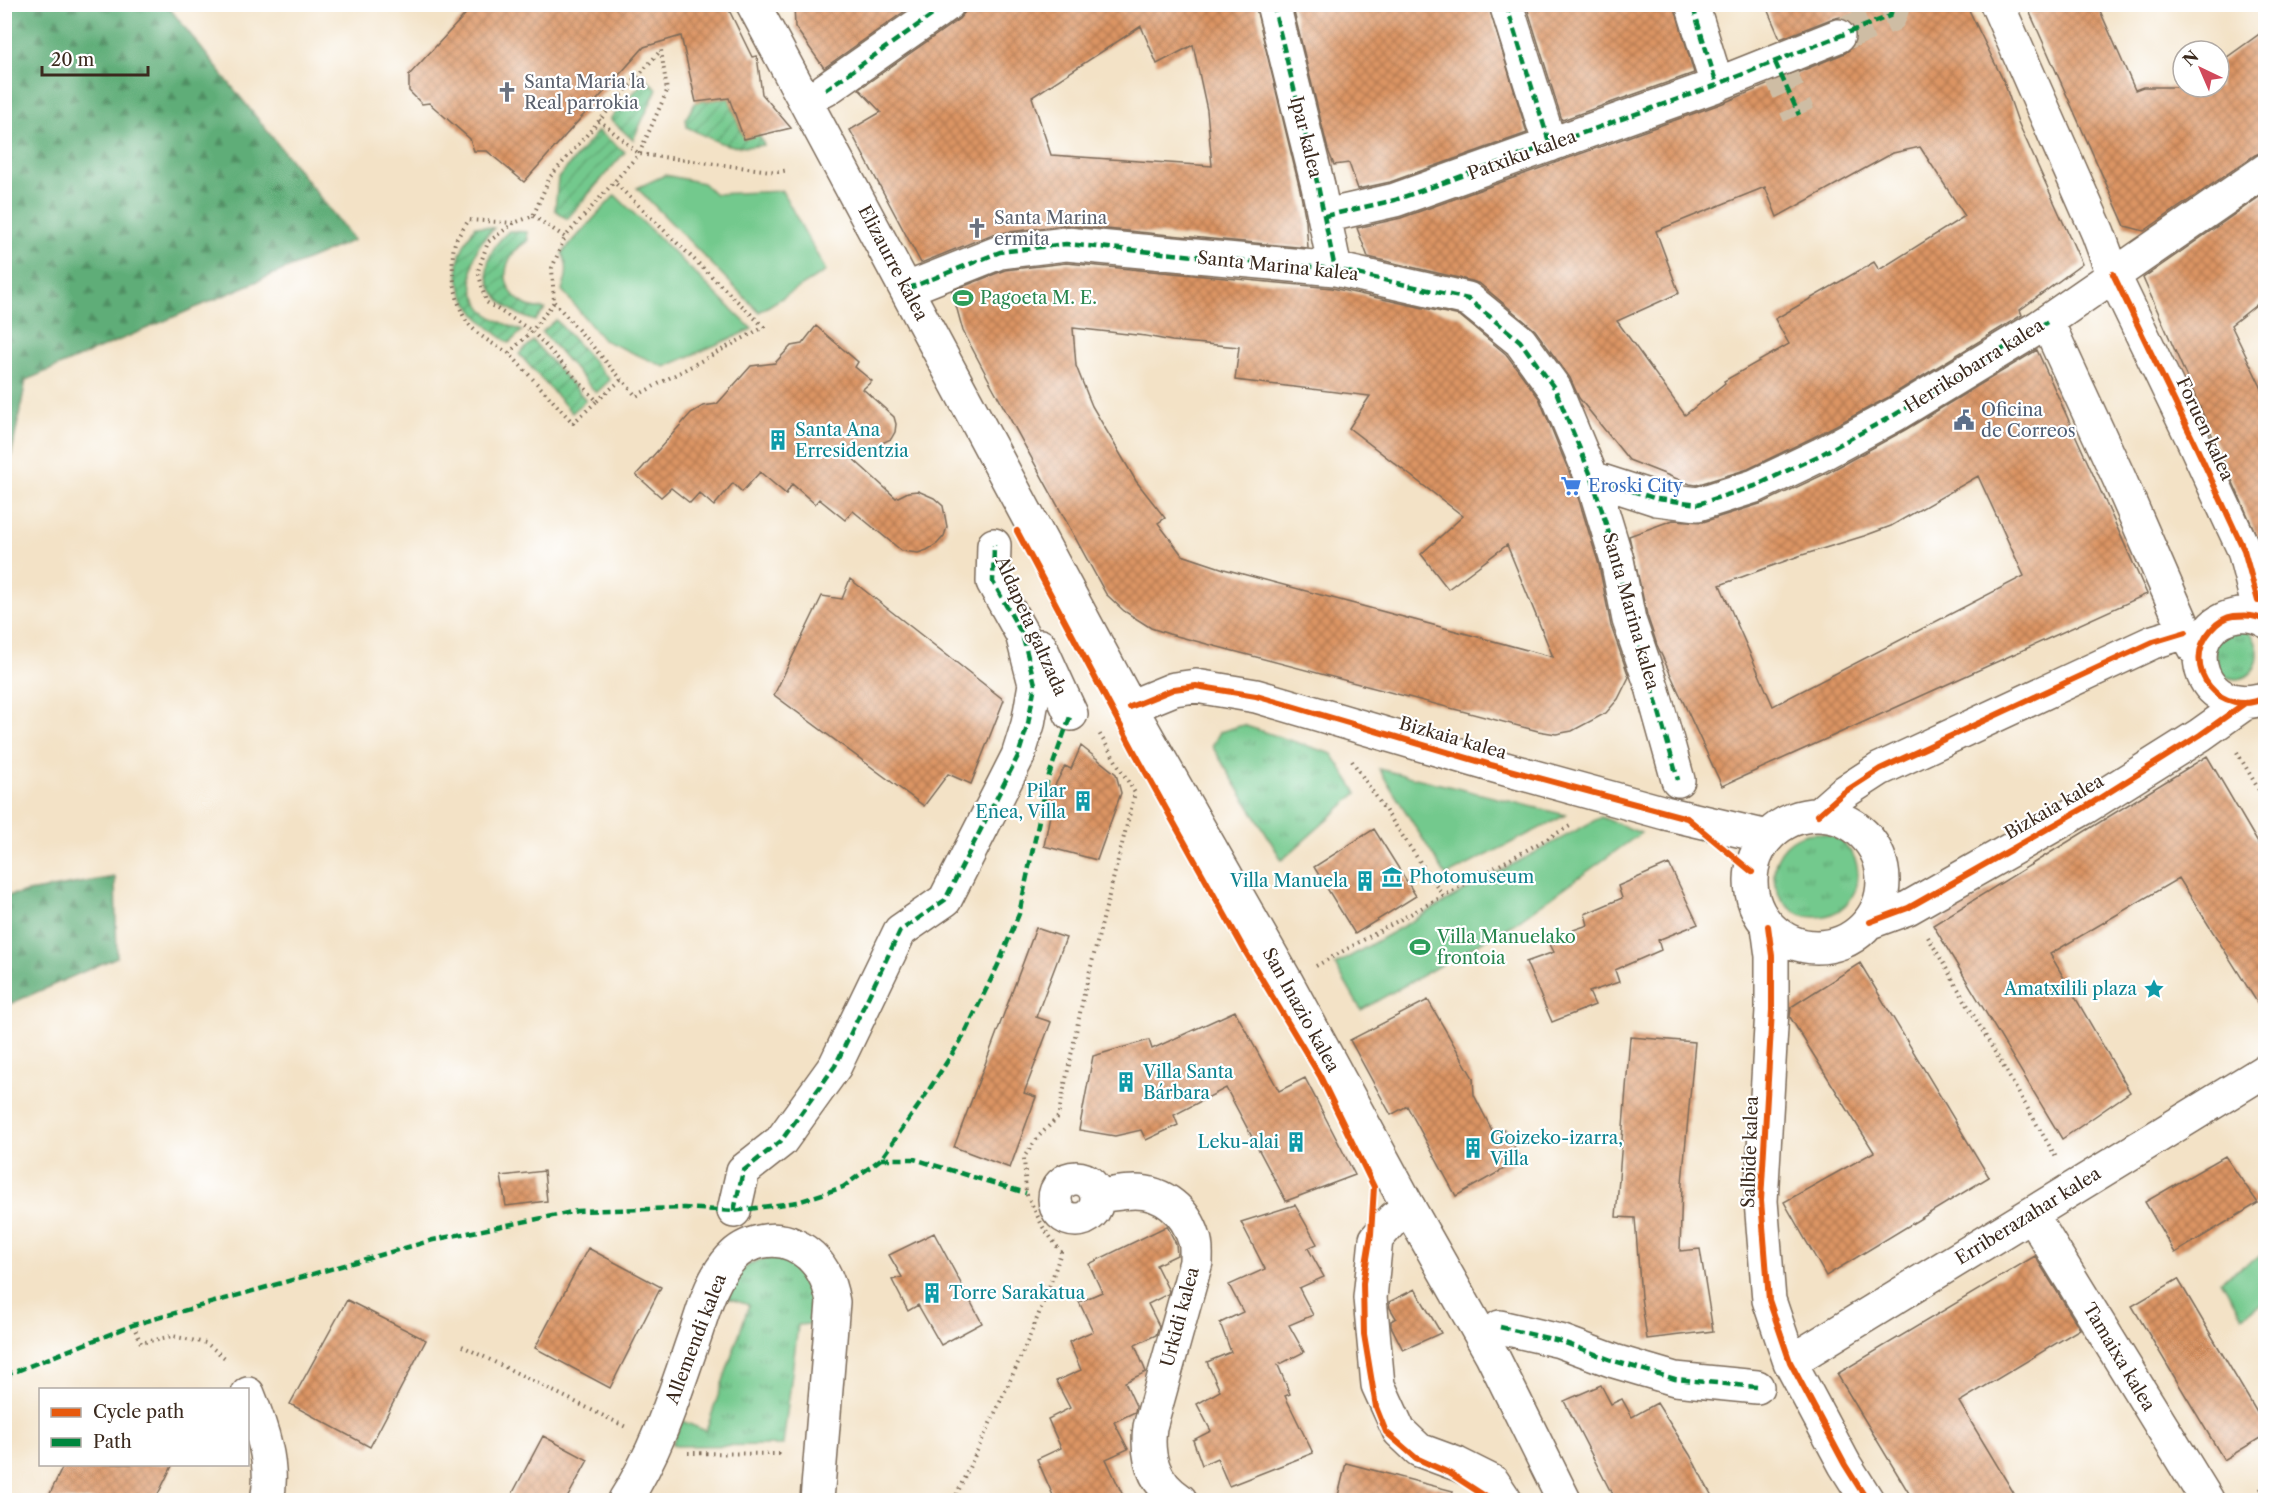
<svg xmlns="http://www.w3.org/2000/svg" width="2270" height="1505" font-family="'Libre Caslon Text',serif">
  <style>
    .grass { fill: url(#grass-tufts); stroke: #577a56; stroke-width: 1.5 }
    .forest { fill: url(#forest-firs); stroke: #4c6c4b; stroke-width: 1.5 }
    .park { fill: #73c98d; stroke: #577a56; stroke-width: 1.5 }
    .garden { fill: url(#garden-furrows); stroke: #577a56; stroke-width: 1.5 }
    .building { fill: url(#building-cross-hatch); fill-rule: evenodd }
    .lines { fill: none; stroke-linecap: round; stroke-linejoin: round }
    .minor-tunnel { stroke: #cebda4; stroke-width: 33; stroke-dasharray: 33 16; stroke-linecap: butt }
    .minor-casing { stroke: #7b6a59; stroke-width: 36 }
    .major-casing { stroke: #7b6a59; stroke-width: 36 }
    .path { stroke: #7b6a59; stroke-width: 4; stroke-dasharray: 1.5 4.5; stroke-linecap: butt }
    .minor { stroke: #fff; stroke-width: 33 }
    .major { stroke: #fff; stroke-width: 33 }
    .quiet { stroke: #00873e; stroke-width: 4.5; stroke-dasharray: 9 4.5; stroke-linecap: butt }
    .cycleway-casing { stroke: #fff; stroke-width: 10 }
    .cycleway { stroke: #e8590c; stroke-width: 6 }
    .labels { text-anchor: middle; stroke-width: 4.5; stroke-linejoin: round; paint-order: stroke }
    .worship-label { font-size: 18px; fill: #5b616d; stroke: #fff; text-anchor: start }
    .street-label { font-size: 18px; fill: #3b2a1e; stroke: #fff }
    .leisure-label { font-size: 18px; fill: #27864d; stroke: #fff; text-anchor: start }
    .service-label { font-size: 18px; fill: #4e5e75; stroke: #fff; text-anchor: start }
    .culture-label { font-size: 18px; fill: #0d838f; stroke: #fff; text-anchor: start }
    .shop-label { font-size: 18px; fill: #366cbe; stroke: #fff; text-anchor: start }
  </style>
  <defs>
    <pattern id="grass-tufts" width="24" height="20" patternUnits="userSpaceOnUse" patternTransform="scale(1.5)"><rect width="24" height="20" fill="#73c98d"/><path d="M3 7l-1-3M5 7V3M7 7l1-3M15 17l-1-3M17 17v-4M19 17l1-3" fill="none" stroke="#60a373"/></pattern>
    <pattern id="forest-firs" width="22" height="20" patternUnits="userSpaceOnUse" patternTransform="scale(1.5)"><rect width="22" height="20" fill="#5ead78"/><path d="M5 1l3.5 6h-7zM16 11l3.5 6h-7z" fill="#4f8d62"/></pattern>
    <pattern id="garden-furrows" width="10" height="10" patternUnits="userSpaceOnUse" patternTransform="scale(1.5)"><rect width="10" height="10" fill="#73c98d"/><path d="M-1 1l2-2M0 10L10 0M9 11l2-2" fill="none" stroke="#60a373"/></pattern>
    <pattern id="building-cross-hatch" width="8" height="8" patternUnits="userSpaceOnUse" patternTransform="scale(1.5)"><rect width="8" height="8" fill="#db9463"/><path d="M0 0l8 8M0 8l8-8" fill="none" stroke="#b37951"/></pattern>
  </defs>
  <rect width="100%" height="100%" fill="#fff"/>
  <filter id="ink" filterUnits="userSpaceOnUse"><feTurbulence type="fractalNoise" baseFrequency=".0167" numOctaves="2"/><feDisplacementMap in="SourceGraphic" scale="12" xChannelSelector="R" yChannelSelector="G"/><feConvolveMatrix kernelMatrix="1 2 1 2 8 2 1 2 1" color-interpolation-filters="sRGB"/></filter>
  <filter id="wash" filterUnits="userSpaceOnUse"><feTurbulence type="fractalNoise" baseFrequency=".008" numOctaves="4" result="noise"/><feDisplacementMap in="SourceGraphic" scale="24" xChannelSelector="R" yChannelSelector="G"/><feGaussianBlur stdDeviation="1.35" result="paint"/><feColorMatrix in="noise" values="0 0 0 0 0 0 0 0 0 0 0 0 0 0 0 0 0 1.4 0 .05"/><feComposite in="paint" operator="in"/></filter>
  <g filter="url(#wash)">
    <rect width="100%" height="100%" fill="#f3e2c6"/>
    <path class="grass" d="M2224,631H2249C2270,654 2252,694 2219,673L2213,644Z
      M1243,725L1332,754L1357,793L1282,860L1212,746L1220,732Z
      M1774 875a42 42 0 1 1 84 0a42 42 0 1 1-84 0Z
      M771,1258C812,1260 814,1290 821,1323L798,1325L783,1445L677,1446L672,1444L682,1421L706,1431L749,1305L724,1297C737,1275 743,1261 771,1258Z"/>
    <path class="forest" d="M5,4L167,5L354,240L26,380L5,488Z
      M115,877L117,957L5,1006V896Z"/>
    <path class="park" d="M665,175L703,183L715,194L782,191L826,271L759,312L637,188Z
      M615,195L752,329L665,367L603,340L562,290C567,276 569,267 562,253Z
      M1379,769L1566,815L1446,876Z
      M1601,817L1641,833L1515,923L1361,1010L1335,965L1480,882Z
      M2265,1253V1302L2242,1316L2221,1280Z"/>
    <path class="garden" d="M646,79L657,89L633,140L610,119Z
      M729,98L744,139L759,135L764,145C730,151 716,142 687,127L686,118L696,102Z
      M598,131L625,152L567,219L555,210L558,178Z
      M475,226L494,228C488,235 480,242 477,250C468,272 470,299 489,315C498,322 511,326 522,331L509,343C481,324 449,293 460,255C463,245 469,236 475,226Z
      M509,231L527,232L528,241C501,256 497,289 526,305C531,308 539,308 545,309L535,321C490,307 468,266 509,231Z
      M556,320L610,380L596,393L542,332Z
      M533,341L586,400L572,413L519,354Z"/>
    <g id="blocks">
      <path class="building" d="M475,4H726L752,57L757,56L762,94L791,128L744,139L729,98L696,102L681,36L644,47L524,182L487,151H474L470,139L429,103L422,104L409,91V75Z
        M794,4H915L824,68L795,27Z
        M966,4H1255L1300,190L1306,221L1308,248L1064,225L993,234L921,263L850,130L881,112L859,89L959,19L965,12ZM1141,26L1157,64L1193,45L1207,110L1212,166L1051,155L1032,97Z
        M1292,4H1488L1527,133L1390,182L1358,189L1349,163L1334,165L1328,150Z
        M1526,4H1674L1694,73L1562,120Z
        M1765,4H1966L2004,82L2018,122L2082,264L2020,310L2022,315L1887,398L1812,438L1748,469L1696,485L1690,484L1629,460L1579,398L1570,378L1535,330L1480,284L1472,281L1368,257L1357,228L1401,218L1723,103L1845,53L1853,47L1857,38L1855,29L1849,21L1840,17L1831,19L1780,39ZM1920,147L1965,216L1879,270L1874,262L1775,319L1789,344L1724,381L1725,383L1685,415L1617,321L1679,293L1656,231L1765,187L1777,217L1893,153Z
        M2026,4H2097L2135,90L2143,87H2219V63L2265,30V151L2255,155L2144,231L2125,226Z
        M2265,193V298L2231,325L2265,395V555L2143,278Z
        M1066,263L1332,288L1460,316L1506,354L1539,398L1574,484L1599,565L1611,626L1629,677L1618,699L1606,713L1572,731L1556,734L1538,731L1169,634L1151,628L1124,611L1106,594L991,384L963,331L952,291L1005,270ZM1073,328L1146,336L1172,341L1239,347L1235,380L1370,396L1349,428L1463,516L1421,554L1448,589L1507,545L1553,657L1224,569L1182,555L1158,523L1165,518L1136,481L1092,406L1076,366Z
        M816,326L858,362L855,367L872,381L863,389L894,417L896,424L895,432L891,439L851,457L896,498L908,492L918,491L934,498L943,506L947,527L944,536L937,544L927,550L918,553L902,551L853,511L845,520L819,499L815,504L792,484L786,494L760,472L742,492L733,483L714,506L699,493L690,503L671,488L661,497L636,475L691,413L703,406L717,404L751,366L775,363L791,346L802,344Z
        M2037,350L2147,594L1722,786L1657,645L1647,615L1629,536L1673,520L1703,522L1763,503L1829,472L1905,430ZM1978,476L2024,576L1773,706L1720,585L1799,556L1864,536L1891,526Z
        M850,579L1004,700L971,784L948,774L924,806L774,695L822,596L842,599Z
        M1081,746L1116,774L1121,793L1097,860L1044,846L1051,810L1043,808L1065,766L1071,769Z
        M2207,756L2265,855V1015L2179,878L2050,954L2130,1092L2062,1139L1933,925Z
        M1374,829L1416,896L1355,934L1314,867Z
        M1669,864L1698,924L1658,940L1661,950L1615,970L1619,982L1589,992L1595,1005L1552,1022L1526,962L1554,952L1547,939L1588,925L1585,914L1622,898L1618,886Z
        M1036,928L1066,938L1036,1017L1051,1022L1024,1093L1036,1097L1010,1168L954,1147Z
        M1860,963L1989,1177L1826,1276L1784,1202L1874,1152L1790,1017L1791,1007Z
        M1428,1000L1473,1078L1474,1095L1494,1134L1504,1129L1522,1159L1456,1196L1407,1106L1391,1115L1350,1040Z
        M1235,1011L1279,1091L1305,1078L1355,1175L1286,1201L1226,1088L1174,1115L1178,1125L1146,1140L1141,1130L1115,1136L1079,1130L1093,1056L1149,1040L1152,1049Z
        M1630,1037L1695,1042L1682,1183L1680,1251L1700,1249L1713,1331L1647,1339L1641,1297L1635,1218L1616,1217Z
        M2225,1156L2258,1203L2175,1253L2145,1202Z
        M544,1171L547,1201L506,1206L501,1176Z
        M1295,1205L1317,1244L1308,1248L1324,1277L1299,1288L1313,1315L1289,1325L1304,1352L1278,1365L1290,1394L1285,1396L1313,1453L1229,1486L1217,1458L1202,1465L1193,1440L1211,1431L1197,1404L1220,1391L1207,1362L1231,1352L1220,1323L1243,1312L1229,1285L1265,1269L1241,1222Z
        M1167,1226L1176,1244L1177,1255L1156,1265L1169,1291L1168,1294L1148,1304L1159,1326L1156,1335L1135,1345L1146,1372L1125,1382L1136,1406L1135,1412L1114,1422L1128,1449L1106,1459L1125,1500H1055L1037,1459L1061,1448L1048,1419L1070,1408L1056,1381L1081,1370L1069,1342L1093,1331L1079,1302L1102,1292L1089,1264Z
        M934,1233L982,1323L941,1345L918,1305L908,1311L892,1280L902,1277L889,1255Z
        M588,1248L661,1287L610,1388L535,1348Z
        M2035,1256L2080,1329L1959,1402L2018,1500H1913L1837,1374Z
        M2178,1279L2265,1426V1435L2224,1460L2132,1306Z
        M1415,1289L1441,1333L1403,1350L1391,1326V1321L1396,1318L1390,1308L1389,1302Z
        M347,1300L426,1340L370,1447L290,1404Z
        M1601,1385L1611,1404L1622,1399L1632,1417L1657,1403L1690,1455L1714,1500H1615L1564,1401Z
        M543,1436L588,1460L566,1500H509Z
        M1346,1463L1453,1491L1452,1500H1337Z
        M64,1464H173L155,1500H47Z"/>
    </g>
  </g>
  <g filter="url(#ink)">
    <use href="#blocks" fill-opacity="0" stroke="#7b6a59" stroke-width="1.5"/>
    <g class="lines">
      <path class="minor-tunnel" d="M1838,36L1890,16L1894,4
        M1775,62L1799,115"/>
      <g class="minor-casing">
        <path id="minor" d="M1273,4L1318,186L1335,269
          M1506,4L1550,145
          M1997,4L2098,233L2113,274L2194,442L2244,550L2261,618
          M1723,82L1838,36
          M825,90L948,4
          M1325,216L1395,200L1717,85L1692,4
          M907,289L1000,252L1066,244L1335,269L1468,299L1520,341L1555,389L1592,478L1657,499L1698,504L1755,486L1820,455L1896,414L2039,327L2266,170
          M2047,322L2119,478L2186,632L2196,650
          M1592,478L1617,560L1629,620L1652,687L1678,780
          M1040,646L1071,714
          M2259,700C2192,715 2178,623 2239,615C2248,614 2257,616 2266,621
          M1130,707L1174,689L1196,686L1256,696L1491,765L1665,813L1768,837
          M1751 881a66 66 0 1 1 132 0a66 66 0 1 1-132 0Z
          M1818,815L1843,793L1880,769L2153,642L2186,632L2206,635
          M1870,922L1908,908L2084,808L2200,735L2245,703
          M1768,926L1772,956V1010L1761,1201L1769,1300L1790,1362L1845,1465L1867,1500
          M1055 1199a21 21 0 1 1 42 0a21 21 0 1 1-42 0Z
          M1097,1196C1109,1195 1122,1192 1135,1192C1163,1192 1186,1211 1194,1238C1197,1245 1196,1254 1196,1262L1150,1427C1146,1458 1154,1483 1180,1500
          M1409,1208L1394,1218L1376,1239L1370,1298L1378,1385L1399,1431L1419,1450L1457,1464L1493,1482L1505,1500
          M734,1211L743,1171L781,1141L835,1066L900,931L945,900L1018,756L1028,724L1035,684L1022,634L993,582L994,545
          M2031,1214L2207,1500
          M1500,1327L1560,1341L1614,1361L1675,1379L1757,1387
          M1790,1362L2266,1070
          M248,1394C261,1426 275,1465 267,1500
          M625,1500C657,1451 674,1396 693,1341C703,1313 710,1280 731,1258C745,1242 774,1235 794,1245C818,1256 829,1278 833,1302L817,1500"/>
      </g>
      <g class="major-casing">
        <path id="major" d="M753,4L1130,707L1287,983L1409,1208L1492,1355L1564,1500"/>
      </g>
      <path class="path" d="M599,120L639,154L778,172L789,170
        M533,216L565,237L639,154L667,91L661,50
        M514,223L488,242L478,271L486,302L532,331L597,401L573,423L509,353L532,331L554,302L552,268L565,237
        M554,302L636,396L764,327L613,181
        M509,353C493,344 478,336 467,322C455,305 448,259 456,240C460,233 465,226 469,220L514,223L533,216L550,177L661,50
        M597,401L622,379
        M2237,752L2266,802
        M1352,761L1443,896
        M1928,937L2057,1159
        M1316,966L1572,825
        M133,1325L141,1343L172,1336L206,1343L225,1358
        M462,1346L626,1427
        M688,1453L780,1454
        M2260,1490L2266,1486
        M954,1500C991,1419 1034,1338 1061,1252L1043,1227L1026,1193L1024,1157L1039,1136L1058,1117L1084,994L1135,793L1099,733"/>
      <use href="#minor" class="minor"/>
      <use href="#major" class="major"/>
      <path class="quiet" d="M1273,4L1318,186L1335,269
        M1506,4L1550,145
        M1775,62L1799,115
        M1723,82L1890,16L1894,4
        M825,90L948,4
        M1325,216L1395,200L1717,85L1692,4
        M907,289L1000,252L1066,244L1335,269L1468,299L1520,341L1555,389L1592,478L1657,499L1698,504L1755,486L1820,455L1896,414L2047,322
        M1592,478L1617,560L1629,620L1652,687L1678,780
        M881,1159H914L1026,1193
        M734,1211L743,1171L781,1141L835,1066L900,931L945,900L1018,756L1028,724L1035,684L1022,634L993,582L994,545
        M1500,1327L1560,1341L1614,1361L1675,1379L1757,1387
        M4,1376L133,1325L433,1240L577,1211L684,1208L734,1211L798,1202L843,1187L881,1159L919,1105L963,1037L998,965L1019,914L1048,778L1071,714"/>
      <g class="cycleway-casing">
        <path id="cycleway" d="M2113,274L2194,442L2244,550L2258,601L2266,597
          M1017,531L1135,753L1245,951L1320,1076L1374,1187L1371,1234L1363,1283L1364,1334L1376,1407L1386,1432L1416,1458L1451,1474L1491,1500
          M2266,621C2256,615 2246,615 2234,616C2225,617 2217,623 2211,630C2178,667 2222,721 2266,697
          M1130,707L1174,689L1196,686L1256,696L1291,706L1491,765L1687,818L1752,872
          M1818,815L1843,793L1880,769L2153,642L2186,632
          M1870,922L1908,908L2084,808L2200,735L2245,703
          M1768,926L1772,956V1010L1761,1201L1769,1300L1790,1362L1845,1465L1867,1500"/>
      </g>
      <use href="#cycleway" class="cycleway"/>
    </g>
  </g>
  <defs>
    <g id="church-bare" transform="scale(1.62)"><path d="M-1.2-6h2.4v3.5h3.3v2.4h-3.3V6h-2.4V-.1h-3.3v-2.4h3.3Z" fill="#6b7280" stroke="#fff" stroke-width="2.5" paint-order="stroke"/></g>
    <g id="stadium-bare" transform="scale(1.62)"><path d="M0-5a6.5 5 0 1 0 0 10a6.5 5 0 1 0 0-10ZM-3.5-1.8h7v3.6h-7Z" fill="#2e9e5b" stroke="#fff" stroke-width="2.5" paint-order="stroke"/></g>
    <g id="civic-bare" transform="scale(1.62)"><path d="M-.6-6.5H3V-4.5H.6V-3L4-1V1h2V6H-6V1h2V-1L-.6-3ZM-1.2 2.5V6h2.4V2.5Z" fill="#5c6f8a" stroke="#fff" stroke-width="2.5" paint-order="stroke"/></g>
    <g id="building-bare" transform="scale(1.62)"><path d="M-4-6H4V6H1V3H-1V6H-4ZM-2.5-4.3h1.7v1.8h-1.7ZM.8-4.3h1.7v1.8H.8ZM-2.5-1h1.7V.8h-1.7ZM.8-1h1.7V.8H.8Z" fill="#0f9aa8" stroke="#fff" stroke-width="2.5" paint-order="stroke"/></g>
    <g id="supermarket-bare" transform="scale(1.62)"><path d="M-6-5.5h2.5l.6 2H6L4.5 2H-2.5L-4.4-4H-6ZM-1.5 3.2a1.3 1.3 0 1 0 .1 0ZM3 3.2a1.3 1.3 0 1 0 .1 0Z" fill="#3f7fe0" stroke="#fff" stroke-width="2.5" paint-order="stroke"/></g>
    <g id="museum-bare" transform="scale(1.62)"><path d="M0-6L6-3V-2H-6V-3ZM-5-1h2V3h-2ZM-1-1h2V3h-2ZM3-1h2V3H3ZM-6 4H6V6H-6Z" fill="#0f9aa8" stroke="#fff" stroke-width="2.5" paint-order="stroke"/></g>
    <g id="sight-bare" transform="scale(1.62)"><path d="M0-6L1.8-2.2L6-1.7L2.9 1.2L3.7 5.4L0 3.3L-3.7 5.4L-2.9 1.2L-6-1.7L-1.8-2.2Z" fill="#0f9aa8" stroke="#fff" stroke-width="2.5" paint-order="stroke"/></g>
  </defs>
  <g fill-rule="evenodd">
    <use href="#church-bare" x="507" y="92"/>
    <use href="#church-bare" x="977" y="228"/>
    <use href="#stadium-bare" x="963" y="298"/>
    <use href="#civic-bare" x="1964" y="420"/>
    <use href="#building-bare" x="778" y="440"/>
    <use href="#supermarket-bare" x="1571" y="486"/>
    <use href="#building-bare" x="1083" y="801"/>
    <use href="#museum-bare" x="1392" y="877"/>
    <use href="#building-bare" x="1365" y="881"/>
    <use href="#stadium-bare" x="1420" y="947"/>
    <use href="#sight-bare" x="2154" y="989"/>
    <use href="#building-bare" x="1126" y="1082"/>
    <use href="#building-bare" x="1296" y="1142"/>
    <use href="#building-bare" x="1473" y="1148"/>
    <use href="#building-bare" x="932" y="1293"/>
  </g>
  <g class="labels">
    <g class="worship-label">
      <text x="524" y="88">Santa Maria la<tspan x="524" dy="21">Real parrokia</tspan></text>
      <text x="994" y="224">Santa Marina<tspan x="994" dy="21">ermita</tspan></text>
    </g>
    <g class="street-label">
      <text transform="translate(1306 137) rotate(76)" y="6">Ipar kalea</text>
      <text transform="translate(1522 155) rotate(-20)" y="6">Patxiku kalea</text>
      <text transform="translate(893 263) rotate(62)" y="6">Elizaurre kalea</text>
      <text transform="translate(1278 266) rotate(6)" y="6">Santa Marina kalea</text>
      <text transform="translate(1974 366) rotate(-32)" y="6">Herrikobarra kalea</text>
      <text transform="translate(2205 429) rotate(65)" y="6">Foruen kalea</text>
      <text transform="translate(1631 611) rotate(74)" y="6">Santa Marina kalea</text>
      <text transform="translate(1031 626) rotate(66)" y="6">Aldapeta galtzada</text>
      <text transform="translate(1453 738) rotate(16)" y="6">Bizkaia kalea</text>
      <text transform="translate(2054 807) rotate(-30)" y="6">Bizkaia kalea</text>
      <text transform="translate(1301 1010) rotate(61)" y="6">San Inazio kalea</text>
      <text transform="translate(1750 1152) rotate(-88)" y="6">Salbide kalea</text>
      <text transform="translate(2028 1216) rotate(-32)" y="6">Erriberazahar kalea</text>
      <text transform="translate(1180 1317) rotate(-75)" y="6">Urkidi kalea</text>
      <text transform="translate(696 1339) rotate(-69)" y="6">Allemendi kalea</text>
      <text transform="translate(2119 1357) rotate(59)" y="6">Tamaixa kalea</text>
    </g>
    <g class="leisure-label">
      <text x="980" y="304">Pagoeta M. E.</text>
      <text x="1437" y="943">Villa Manuelako<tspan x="1437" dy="21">frontoia</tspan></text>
    </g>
    <g class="service-label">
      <text x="1981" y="416">Oficina<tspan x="1981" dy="21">de Correos</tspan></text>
    </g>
    <g class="culture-label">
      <text x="795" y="436">Santa Ana<tspan x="795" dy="21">Erresidentzia</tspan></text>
      <text x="1066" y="797" text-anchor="end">Pilar<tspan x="1066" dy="21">Enea, Villa</tspan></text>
      <text x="1409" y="883">Photomuseum</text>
      <text x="1348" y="887" text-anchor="end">Villa Manuela</text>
      <text x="2137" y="995" text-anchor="end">Amatxilili plaza</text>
      <text x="1143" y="1078">Villa Santa<tspan x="1143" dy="21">Bárbara</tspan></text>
      <text x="1490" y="1144">Goizeko-izarra,<tspan x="1490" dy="21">Villa</tspan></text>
      <text x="1279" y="1148" text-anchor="end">Leku-alai</text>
      <text x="949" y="1299">Torre Sarakatua</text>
    </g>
    <g class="shop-label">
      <text x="1588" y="492">Eroski City</text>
    </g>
  </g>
  <rect width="2270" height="1505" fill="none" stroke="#fff" stroke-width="24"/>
  <rect x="39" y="1388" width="210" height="78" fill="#ffffff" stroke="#b1aaa5" stroke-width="1.5"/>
  <rect x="51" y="1408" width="30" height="9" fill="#e8590c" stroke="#b1aaa5" stroke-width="1.5"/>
  <text x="93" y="1418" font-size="18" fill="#3b2a1e">Cycle path</text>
  <rect x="51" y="1438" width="30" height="9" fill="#00873e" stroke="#b1aaa5" stroke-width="1.5"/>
  <text x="93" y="1448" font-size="18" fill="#3b2a1e">Path</text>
  <g transform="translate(2201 69) rotate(316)"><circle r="28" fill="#ffffff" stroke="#b1aaa5" stroke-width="1.5"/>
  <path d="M0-4.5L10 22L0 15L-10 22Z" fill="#d1495b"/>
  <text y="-9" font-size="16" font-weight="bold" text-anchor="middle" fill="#3b2a1e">N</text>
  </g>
  <path d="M42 66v9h106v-9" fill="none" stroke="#3b2a1e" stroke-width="3"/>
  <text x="51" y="66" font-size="18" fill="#3b2a1e" stroke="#ffffff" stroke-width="4.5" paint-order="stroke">20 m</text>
</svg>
